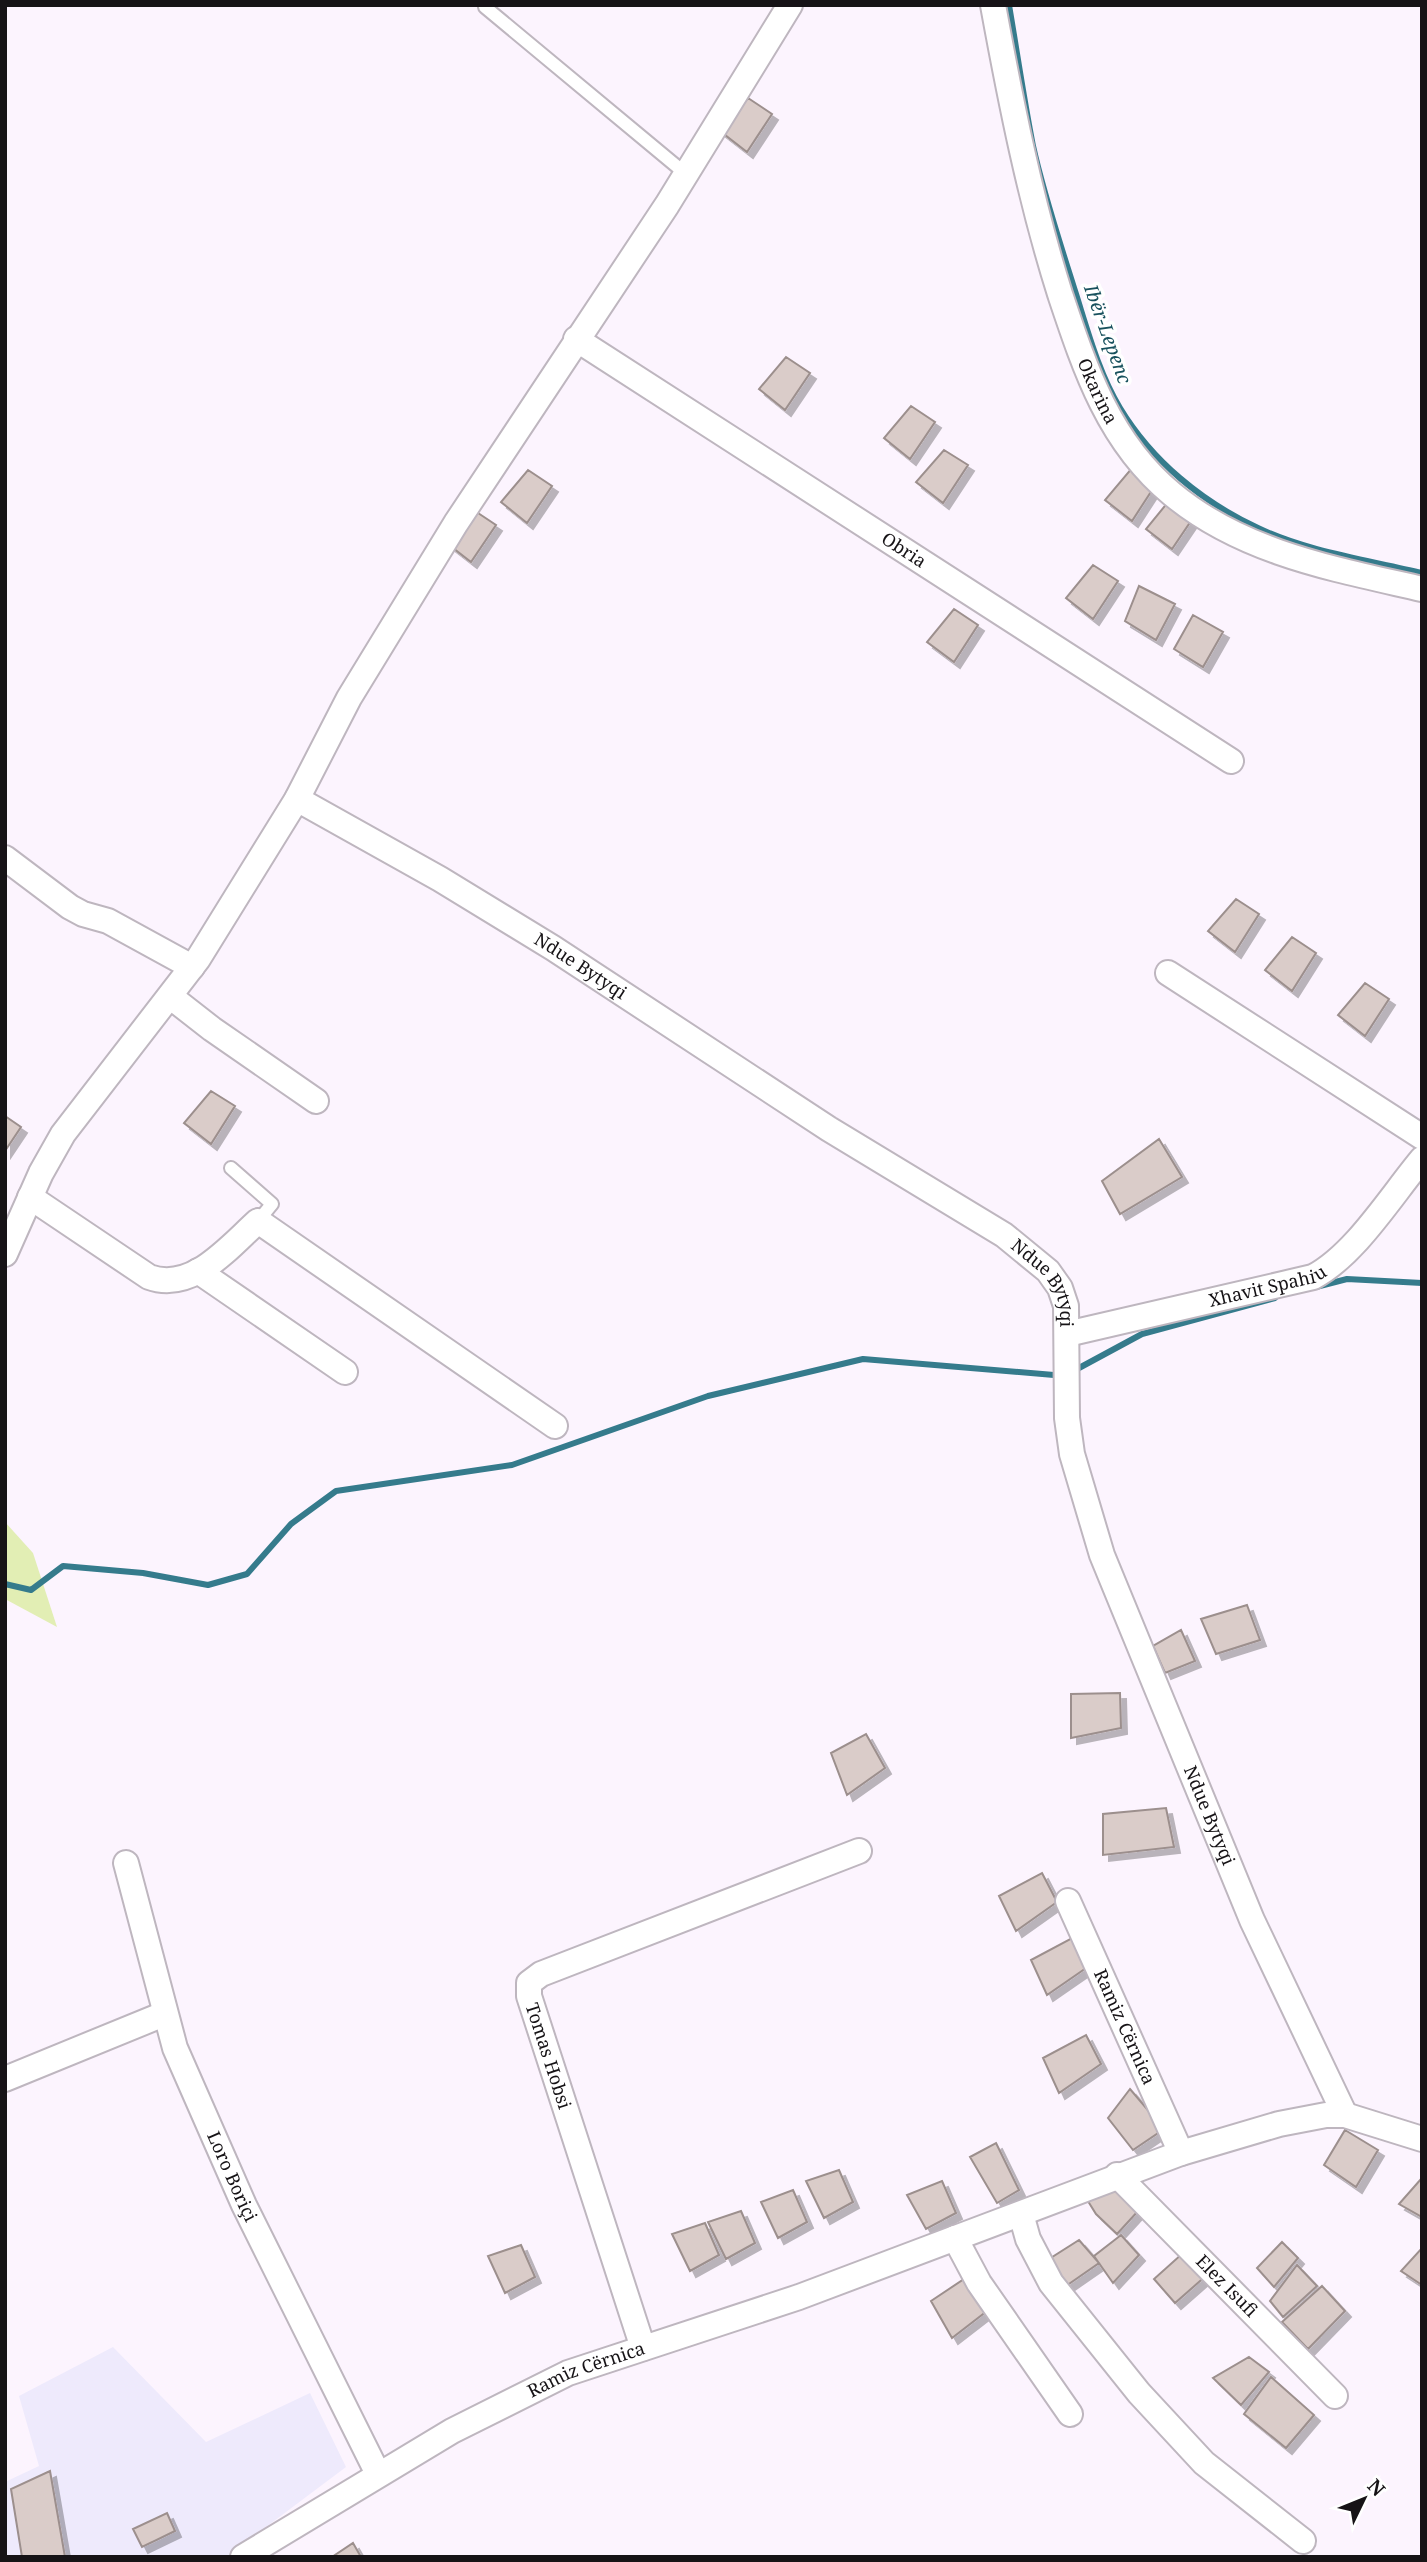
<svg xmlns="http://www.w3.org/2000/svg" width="1427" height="2562" font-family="'Noto Serif',serif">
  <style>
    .commercial { fill: #eeeafc }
    .green { fill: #e2eeb4 }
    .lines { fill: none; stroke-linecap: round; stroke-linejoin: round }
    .stream { stroke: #357b8c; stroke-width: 6 }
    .building { fill: #daccc9; stroke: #9c8f8d; stroke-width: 2; filter: url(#shadow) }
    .service-casing { stroke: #beb6bf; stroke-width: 16 }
    .minor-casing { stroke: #beb6bf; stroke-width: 28 }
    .service { stroke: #fff; stroke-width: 12 }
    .minor { stroke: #fff; stroke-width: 24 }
    .labels { text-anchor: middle; stroke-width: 7; stroke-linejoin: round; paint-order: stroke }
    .street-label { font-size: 18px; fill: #161316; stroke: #fff }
    .water-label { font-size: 19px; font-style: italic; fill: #18515d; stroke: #fff }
  </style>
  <defs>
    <filter id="shadow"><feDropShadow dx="6" dy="6" stdDeviation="0" flood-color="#0004"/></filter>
  </defs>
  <rect width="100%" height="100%" fill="#fcf4fe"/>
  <path class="commercial" d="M113,2347L206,2442L310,2393L346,2467L226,2557H5V2482L39,2466L19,2396Z"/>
  <path class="green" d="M5,1522L33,1553L57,1627L5,1599Z"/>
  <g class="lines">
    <path class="stream" d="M1009,5C1017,52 1024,100 1033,146C1044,196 1061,246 1076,294C1088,332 1099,373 1120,408C1152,461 1202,502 1258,528C1308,552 1368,560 1422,573
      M1316,1287L1347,1279L1422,1283
      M1079,1368L1142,1334L1275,1298
      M5,1584L31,1590L63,1566L143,1573L208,1585L247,1574L291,1524L336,1491L512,1465L708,1396L863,1359L1054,1375"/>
  </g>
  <path class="building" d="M748,98L772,114L747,152L720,131Z
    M786,357L810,373L785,410L759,389Z
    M911,406L935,422L910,459L884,438Z
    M944,450L968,465L943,503L916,482Z
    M1132,468L1156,484L1132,521L1105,500Z
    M528,470L552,486L527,523L501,502Z
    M1173,496L1197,512L1172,549L1146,529Z
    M472,509L496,525L471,562L444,541Z
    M1093,565L1118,581L1093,619L1066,598Z
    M1139,586L1175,604L1156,640L1125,621Z
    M954,609L978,625L954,662L927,642Z
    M1193,615L1223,632L1203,667L1174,649Z
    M1236,899L1259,914L1235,952L1208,931Z
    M1292,937L1316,953L1292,991L1265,970Z
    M1365,983L1389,999L1365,1036L1338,1015Z
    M211,1091L235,1106L211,1144L184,1123Z
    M5,1116L21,1127L5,1151Z
    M1159,1139L1182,1177L1120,1214L1102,1181Z
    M1247,1605L1260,1640L1216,1654L1201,1619Z
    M1181,1630L1195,1661L1165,1673L1153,1646Z
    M1120,1693L1121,1728L1071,1738V1694Z
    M866,1734L885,1768L847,1795L831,1753Z
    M1166,1808L1174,1847L1103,1855V1814Z
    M1042,1873L1057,1902L1016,1931L999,1896Z
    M1074,1937L1089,1966L1047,1995L1031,1960Z
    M1086,2035L1101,2064L1059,2093L1043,2058Z
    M1130,2089L1164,2129L1133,2150L1108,2118Z
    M1345,2130L1378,2150L1356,2187L1324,2165Z
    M996,2143L1019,2190L997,2203L970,2157Z
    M839,2170L853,2202L824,2218L806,2181Z
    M1107,2176L1139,2210L1117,2234L1096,2214L1086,2198Z
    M1421,2179L1422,2180V2217L1399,2204Z
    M942,2181L956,2213L926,2229L907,2195Z
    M793,2190L807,2222L778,2238L761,2202Z
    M741,2211L755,2243L726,2259L708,2222Z
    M705,2223L719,2255L690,2271L672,2234Z
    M1121,2235L1139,2255L1113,2283L1094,2256Z
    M1079,2240L1099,2263L1066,2286L1046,2261Z
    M1282,2242L1298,2258L1274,2287L1257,2268Z
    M521,2245L535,2277L505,2293L488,2256Z
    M1422,2248V2285L1401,2271Z
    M1183,2253L1208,2274L1175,2303L1154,2279Z
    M1297,2265L1317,2286L1283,2317L1270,2301Z
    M970,2275L987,2311L952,2338L931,2301Z
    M1322,2286L1345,2311L1308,2349L1282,2322Z
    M1249,2357L1269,2372L1241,2405L1213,2378Z
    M1271,2377L1314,2415L1286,2448L1244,2414Z
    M50,2471L65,2557H22L11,2489Z
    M167,2513L175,2531L142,2547L133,2529Z
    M353,2543L361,2557H332Z"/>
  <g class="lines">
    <g class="service-casing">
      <path id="service" d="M485,7L686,174
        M231,1168L272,1204L258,1221"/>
    </g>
    <g class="minor-casing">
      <g id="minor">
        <path id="s1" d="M993,5C1011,103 1030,199 1060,294C1085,369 1109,442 1172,494C1243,553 1335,569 1422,589"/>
        <path id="s2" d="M576,339L1231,761"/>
        <path id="s3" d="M297,799L440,879L553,948L829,1129L1004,1235L1048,1271L1060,1288L1066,1306L1067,1418L1072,1454L1102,1555L1252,1920L1345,2115"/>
        <path d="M5,858L70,907L83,914L108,921L192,967"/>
        <path d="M1168,973L1422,1137"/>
        <path d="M171,997L212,1029L316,1101"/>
        <path d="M30,1197L149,1277C192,1293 229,1247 258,1221L555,1426"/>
        <path d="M5,1254L41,1173L63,1134L198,959L297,799L349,698L456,523L667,205L790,5"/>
        <path d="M198,1271L345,1372"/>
        <path id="s4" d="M1067,1334L1313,1277C1355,1255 1391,1196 1422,1159"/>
        <path id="s5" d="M126,1863L175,2048L244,2205L378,2474"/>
        <path id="s6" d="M1068,1901L1181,2153"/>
        <path d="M5,2079L164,2014"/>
        <path id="s7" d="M1117,2175L1335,2396"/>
        <path d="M1021,2214L1028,2239L1051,2283L1139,2393L1204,2463L1303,2541"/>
        <path d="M955,2238L979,2283L1070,2414"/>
        <path d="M643,2348L529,1996V1983L541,1974L859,1851"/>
        <path id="s8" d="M243,2557L452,2431L568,2373L799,2297L1181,2153L1279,2124L1326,2115H1345L1422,2139"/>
      </g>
    </g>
    <use href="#service" class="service"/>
    <use href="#minor" class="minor"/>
  </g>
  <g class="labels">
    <g class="street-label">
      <text dy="6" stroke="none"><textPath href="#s1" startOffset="401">Okarina</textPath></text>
      <text dy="6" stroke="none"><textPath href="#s2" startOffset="390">Obria</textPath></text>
      <text dy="6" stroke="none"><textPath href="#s3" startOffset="329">Ndue Bytyqi</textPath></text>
      <text dy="6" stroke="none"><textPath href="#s4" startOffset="206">Xhavit Spahiu</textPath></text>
      <text dy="6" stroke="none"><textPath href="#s3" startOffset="896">Ndue Bytyqi</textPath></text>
      <text dy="6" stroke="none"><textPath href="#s3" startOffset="1463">Ndue Bytyqi</textPath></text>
      <text dy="6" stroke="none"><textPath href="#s6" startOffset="138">Ramiz Cërnica</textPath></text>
      <text transform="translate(548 2056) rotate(72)" y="6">Tomas Hobsi</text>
      <text dy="6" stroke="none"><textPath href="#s5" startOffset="332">Loro Boriçi</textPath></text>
      <text dy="6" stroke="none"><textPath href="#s7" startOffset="156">Elez Isufi</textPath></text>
      <text dy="6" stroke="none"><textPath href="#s8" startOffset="392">Ramiz Cërnica</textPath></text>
    </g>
    <g class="water-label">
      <text transform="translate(1108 334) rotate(70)" y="7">Ibër-Lepenc</text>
    </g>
  </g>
  <rect width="1427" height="2562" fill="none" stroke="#161316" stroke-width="14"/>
  <g transform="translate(1364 2499) rotate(47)" stroke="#ffffff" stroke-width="5" paint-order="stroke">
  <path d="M0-5L12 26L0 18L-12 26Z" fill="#161316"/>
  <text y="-10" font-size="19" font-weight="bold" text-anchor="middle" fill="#161316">N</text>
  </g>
</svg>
